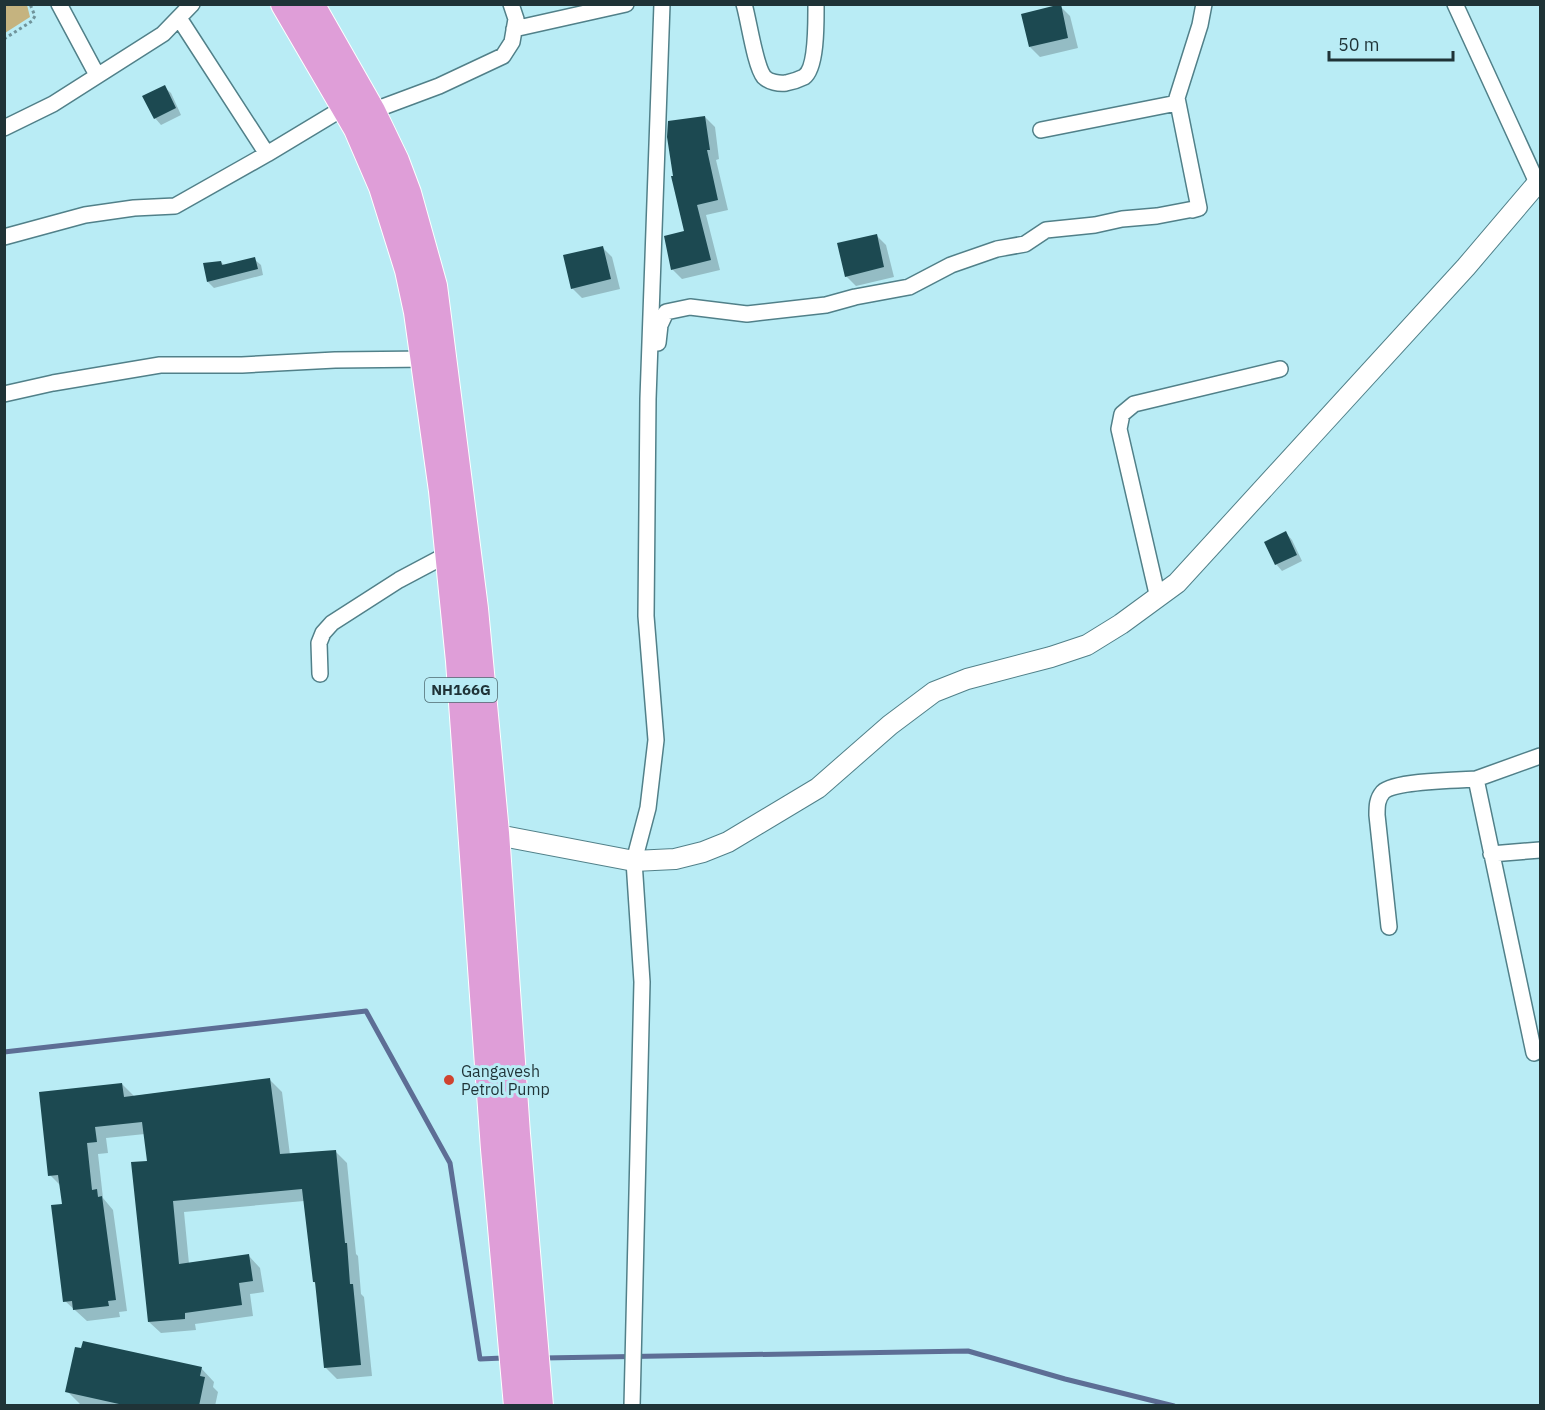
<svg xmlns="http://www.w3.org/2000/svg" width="1545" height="1410" font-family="'IBM Plex Sans',sans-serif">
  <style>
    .green { fill: #c5b37f }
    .shadow { fill: #0003 }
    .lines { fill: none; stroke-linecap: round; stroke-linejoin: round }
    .stream { stroke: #5d6e95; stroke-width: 5 }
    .building { fill: #1c4951 }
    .minor-casing { stroke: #518089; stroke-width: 18 }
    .tertiary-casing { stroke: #518089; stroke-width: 22 }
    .trunk-casing { stroke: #fff; stroke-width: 28 }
    .path { stroke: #70949b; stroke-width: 3; stroke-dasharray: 3 3; stroke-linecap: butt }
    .minor { stroke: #fff; stroke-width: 15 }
    .tertiary { stroke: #fff; stroke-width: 20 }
    .trunk { stroke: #df9ed8; stroke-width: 26 }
    .poi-dot { fill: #cf432f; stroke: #b9ecf5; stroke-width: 2 }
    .labels { text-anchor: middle; stroke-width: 6; stroke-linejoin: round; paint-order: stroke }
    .shield { fill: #b9ecf5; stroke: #4d6a70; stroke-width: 1.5 }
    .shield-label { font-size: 15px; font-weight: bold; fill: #1f3337 }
    .poi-label { font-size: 16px; fill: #1f3337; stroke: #b9ecf5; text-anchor: start }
  </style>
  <rect width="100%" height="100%" fill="#b9ecf5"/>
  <path class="green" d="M5,4L27,5L30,17L5,33Z"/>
  <path class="shadow" d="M1060,6L1070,16L1078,48L1040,57L1030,47Z
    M164,87L171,93L181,115L161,125L155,118Z
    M705,117L715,127L719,159L716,160L728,210L706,215L720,270L682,279L672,269L685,232Z
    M876,235L886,245L894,277L856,286L846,276Z
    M602,247L612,257L620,289L582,298L572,288Z
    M254,259L261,265L263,275L214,288L208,282L221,262L225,266Z
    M1286,533L1292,540L1302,561L1282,571L1276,564Z
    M270,1080L282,1092L290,1155L335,1151L347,1163L356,1254L358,1256L361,1294L364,1297L372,1376L337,1379L325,1367L317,1285L314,1282L304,1201L184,1212L189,1264L249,1256L260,1268L264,1292L250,1294L253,1316L195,1324L196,1330L161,1333L149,1322L148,1162L145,1134L106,1138L108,1153L98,1154L103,1198L113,1210L127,1311L119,1312L120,1317L87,1321L65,1301L63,1205L61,1186L50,1175L122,1084L134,1096Z
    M201,1368L214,1382L213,1387L218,1392L215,1406H84L81,1405L67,1391Z"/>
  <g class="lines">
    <path class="stream" d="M4,1052L366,1011L450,1163L480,1359L503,1358
      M543,1358L968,1351L1065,1379L1174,1406"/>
  </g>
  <path class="building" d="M1061,4L1068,38L1029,47L1021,14Z
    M165,85L176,108L154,119L142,96Z
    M705,116L710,150H707L718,200L697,205L711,260L671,270L664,236L684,231L671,176H673L667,137L668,121Z
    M877,234L884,267L845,277L837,243Z
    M603,246L611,279L571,289L563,255Z
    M255,257L258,269L207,282L203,263L221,261L222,265Z
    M1286,531L1297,555L1275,565L1264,542Z
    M270,1078L280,1154L336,1150L345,1243H347L350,1284H353L361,1365L324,1368L315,1282H313L302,1189L173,1201L179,1264L249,1254L253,1281L239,1283L242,1305L185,1313V1319L148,1322L131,1162L147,1161L142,1122L95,1127L97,1142L87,1143L92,1190L97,1189L98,1197L102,1196L116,1300L108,1301L109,1306L73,1310L72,1301L63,1302L51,1205L62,1204L58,1175L48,1176L39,1092L122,1083L124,1097Z
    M83,1341L202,1367L200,1376L205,1377L199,1406H128L65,1392L75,1347L81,1348Z"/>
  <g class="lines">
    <g class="minor-casing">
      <path id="minor" d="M59,4L97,75
        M744,4C749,21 755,66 764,77C769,82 779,84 786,83C791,82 800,79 804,77C817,68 816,20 816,4
        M1455,4L1540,189
        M179,18L267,154
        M514,29L626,4
        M372,111L439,86L503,56L512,42L516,19L511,4
        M4,128L53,104L163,34L192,4
        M1041,130L1177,103
        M1199,208L1177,98L1200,25L1204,4
        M4,237L85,215L134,208L175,206L267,154L345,107
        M658,343L660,325L666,312L690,307L747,314L826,305L855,297L909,287L951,265L997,249L1025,244L1046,230L1095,225L1122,219L1157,216L1199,208L1192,210
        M4,394L53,383L160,365H242L335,360L429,359
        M1158,598L1119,429L1122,414L1134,404L1280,369
        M320,674L319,643L323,633L332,623L399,580L448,554
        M1476,779L1540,756
        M1491,854L1540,850
        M1389,927L1377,815C1377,806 1377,799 1383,792C1394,781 1458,780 1476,779L1534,1053
        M632,1406L642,982L634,861L648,808L656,740L646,616L648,399L662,4"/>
    </g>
    <g class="tertiary-casing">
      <path id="tertiary" d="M482,832L634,861L675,859L703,852L728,842L818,788L890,725L934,692L967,679L1051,657L1087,645L1121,624L1177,583L1466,267L1540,180"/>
    </g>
    <g class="trunk-casing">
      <path id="trunk" d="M284,4L357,129L382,187L408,270L417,312L442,491L459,661L494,1149L517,1406
        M311,4L372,111L396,161L408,193L434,286L475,609L496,833L517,1134L540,1406"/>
    </g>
    <path class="path" d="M4,39L32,21L35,16L30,4"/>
    <use href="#minor" class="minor"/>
    <use href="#tertiary" class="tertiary"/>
    <use href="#trunk" class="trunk"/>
  </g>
  <circle class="poi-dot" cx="449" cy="1080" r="6"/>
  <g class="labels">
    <rect class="shield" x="425" y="678" width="72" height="24" rx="4.5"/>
    <g class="shield-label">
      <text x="461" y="695">NH166G</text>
    </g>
    <g class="poi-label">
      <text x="461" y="1077">Gangavesh<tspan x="461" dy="18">Petrol Pump</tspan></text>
    </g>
  </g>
  <rect width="1545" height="1410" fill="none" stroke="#1f3337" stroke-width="12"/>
  <path d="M1329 51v9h124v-9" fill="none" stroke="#1f3337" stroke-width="3"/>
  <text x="1338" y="51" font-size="18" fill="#1f3337" stroke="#b9ecf5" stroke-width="4.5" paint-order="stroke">50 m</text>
</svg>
